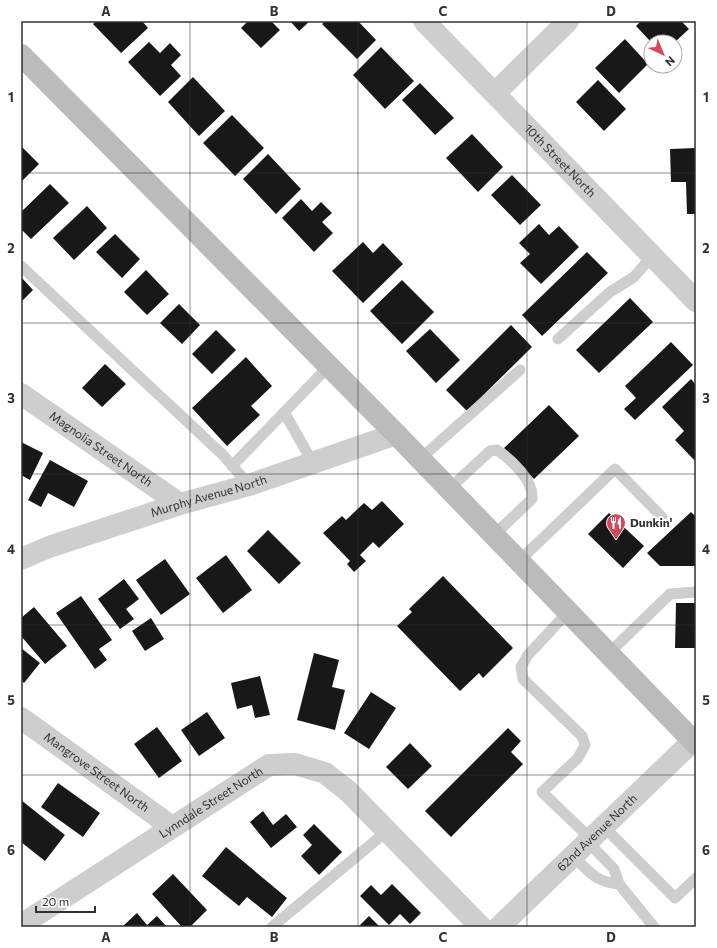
<svg xmlns="http://www.w3.org/2000/svg" width="717" height="948" font-family="Commissioner,sans-serif">
  <style>
    .building { fill: #181818 }
    .lines { fill: none; stroke-linecap: round; stroke-linejoin: round }
    .service { stroke: #cecece; stroke-width: 11 }
    .minor { stroke: #cecece; stroke-width: 22 }
    .tertiary { stroke: #cecece; stroke-width: 22 }
    .secondary { stroke: #bbb; stroke-width: 22 }
    .grid { fill: none; stroke: #313131; stroke-width: 1; stroke-opacity: 0.55 }
    .labels { text-anchor: middle; stroke-width: 4; stroke-linejoin: round; paint-order: stroke }
    .street-label { font-size: 12px; fill: #313131; stroke: #fff }
    .poi-label { font-size: 12px; font-weight: bold; fill: #313131; stroke: #fff; text-anchor: start }
    .neatline { fill: none; stroke: #313131; stroke-width: 1.5 }
    .grid-label { font-size: 13px; text-anchor: middle; font-weight: bold; fill: #313131 }
  </style>
  <rect width="100%" height="100%" fill="#fff"/>
  <path class="building" d="M96,21H142L148,28L121,53L93,24Z
    M248,21H271L280,30L261,48L241,28Z
    M290,21H310L299,31Z
    M325,21H358L376,40L357,59L322,24Z
    M641,21H681L689,29L675,42H651L636,26Z
    M625,39L648,64L619,93L595,68Z
    M149,42L160,53L170,43L181,55L171,65L181,76L160,96L128,62Z
    M381,47L414,81L385,109L353,75Z
    M193,77L225,111L199,136L168,102Z
    M598,80L626,109L604,131L576,102Z
    M420,83L454,118L435,135L402,100Z
    M232,115L264,148L235,176L203,143Z
    M472,134L503,167L478,192L446,158Z
    M21,146L39,164L21,182Z
    M696,148V214H687L686,182H671L670,149Z
    M268,154L301,189L276,214L243,179Z
    M512,175L541,205L520,225L491,195Z
    M50,184L69,203L31,239L21,229V212Z
    M301,199L312,211L321,202L332,213L322,222L333,233L314,252L282,218Z
    M87,206L107,228L74,260L53,238Z
    M539,224L549,235L559,226L579,247L541,284L520,263L530,254L519,243Z
    M115,234L140,259L122,278L96,252Z
    M363,242L373,253L383,243L403,264L363,303L332,271Z
    M587,252L608,273L542,336L522,315Z
    M146,270L169,294L147,315L124,292Z
    M21,277L33,290L21,302Z
    M402,280L434,312L402,344L370,311Z
    M630,298L653,322L599,373L576,350Z
    M179,304L200,325L182,344L160,323Z
    M511,325L532,347L467,411L446,390Z
    M430,329L460,360L436,383L406,351Z
    M216,330L236,350L212,374L192,354Z
    M671,342L693,365L635,420L624,409L636,398L625,386Z
    M246,357L272,386L251,406L260,415L227,446L192,408Z
    M105,364L126,384L102,407L82,388Z
    M691,379L696,385V462L675,440L684,431L662,407Z
    M549,405L579,436L534,479L504,448Z
    M21,442L43,453L30,480L21,475Z
    M50,460L88,481L74,507L48,493L41,507L28,500Z
    M382,501L404,524L379,548L373,542L360,555L366,561L354,572L347,564L350,561L323,533L342,516L346,520L364,503L372,510Z
    M691,512L696,517V566H660L647,553Z
    M609,513L644,546L623,568L588,534Z
    M268,530L301,563L279,584L247,551Z
    M226,555L252,590L223,613L196,578Z
    M165,559L190,594L161,615L136,580Z
    M443,576L513,648L483,678L479,673L460,691L397,626L412,612L409,609Z
    M124,579L139,599L126,609L134,619L120,629L98,599Z
    M81,596L112,640L99,649L107,660L95,669L56,613Z
    M676,603H696V648H675Z
    M34,607L67,646L45,664L21,636V618Z
    M151,618L164,639L145,651L132,631Z
    M21,648L40,663L24,683L21,680Z
    M314,653L339,660L332,687L345,690L335,730L297,720Z
    M260,676L270,715L255,718L252,705L237,709L231,683Z
    M371,692L396,708L369,749L344,733Z
    M207,712L225,738L199,756L181,730Z
    M157,727L182,761L159,778L134,744Z
    M508,728L521,741L511,752L523,764L451,837L425,811Z
    M410,743L432,766L408,789L386,767Z
    M58,783L100,813L83,837L41,807Z
    M21,800L65,835L45,861L21,842Z
    M263,811L273,825L286,814L297,827L271,848L250,822Z
    M314,824L342,852L319,875L301,856L312,845L303,835Z
    M226,847L287,898L272,917L247,897L239,906L202,876Z
    M173,874L207,910L190,927H182L152,894Z
    M392,884L421,913L410,924L400,914L389,925L360,896L371,885L381,895Z
    M137,913L147,925L157,916L167,927H122Z
    M369,916L380,927H358Z"/>
  <g class="lines">
    <path class="service" d="M21,266L223,455L249,485
      M558,339L610,292L634,277L652,256
      M284,412L313,463
      M420,459L520,370
      M232,466L329,366
      M449,489L490,451L497,450C512,460 534,481 532,499L494,535
      M519,561L615,469L662,517
      M568,612L528,655L521,667L523,679L582,736L585,745L578,758L542,792L591,839
      M608,654L670,594L696,592
      M604,827L675,898L696,878
      M588,842L614,869L619,884L654,927
      M573,856C589,871 595,882 619,884
      M272,927L387,831"/>
    <g class="minor">
      <path id="s1" d="M424,21L696,301"/>
      <path d="M495,93L568,21"/>
      <path id="s2" d="M21,394L180,504"/>
      <path id="s3" d="M21,559L49,547L180,504L249,485L396,434"/>
      <path id="s4" d="M21,718L172,827"/>
      <path id="s5" d="M21,925L269,765L295,764L325,773L348,791L481,927"/>
    </g>
    <path class="tertiary" id="s6" d="M499,927L696,738"/>
    <path class="secondary" d="M21,55L396,434L696,744"/>
  </g>
  <path class="grid" d="M190,21V927M358,21V927M527,21V927M21,173H696M21,323H696M21,474H696M21,625H696M21,775H696"/>
  <defs>
    <g id="restaurant-pin" transform="scale(1)"><path d="M0 17L-7.5 6A9.5 9.5 0 1 1 7.5 6Z" fill="#d04a5a" stroke="#fff"/><path d="M-5-6h1v4h1v-4h1v4h1v-4h1v5L-1.5 .5V6h-2V.5L-5-1ZM5-6V6H3V1.5H1.5Q1.5-4 5-6Z" fill="#fff"/></g>
  </defs>
  <g fill-rule="evenodd">
    <use href="#restaurant-pin" x="616" y="523"/>
  </g>
  <g class="labels">
    <g class="street-label">
      <text dy="4" stroke="none"><textPath href="#s1" startOffset="195">10th Street North</textPath></text>
      <text dy="4" stroke="none"><textPath href="#s2" startOffset="97">Magnolia Street North</textPath></text>
      <text dy="4" stroke="none"><textPath href="#s3" startOffset="198">Murphy Avenue North</textPath></text>
      <text dy="4" stroke="none"><textPath href="#s4" startOffset="93">Mangrove Street North</textPath></text>
      <text dy="4" stroke="none"><textPath href="#s5" startOffset="226">Lynndale Street North</textPath></text>
      <text dy="4" stroke="none"><textPath href="#s6" startOffset="136">62nd Avenue North</textPath></text>
    </g>
    <g class="poi-label">
      <text x="630" y="527">Dunkin'</text>
    </g>
  </g>
  <rect width="717" height="948" fill="none" stroke="#ffffff" stroke-width="44"/>
  <g transform="translate(663 54) rotate(136)"><circle r="19" fill="#ffffff" stroke="#adadad"/>
  <path d="M0-3L7 15L0 10L-7 15Z" fill="#d04a5a"/>
  <text y="-6" font-size="11" font-weight="bold" text-anchor="middle" fill="#313131">N</text>
  </g>
  <path d="M36 906v6h59v-6" fill="none" stroke="#313131" stroke-width="2"/>
  <text x="42" y="906" font-size="12" fill="#313131" stroke="#ffffff" stroke-width="3" paint-order="stroke">20 m</text>
  <rect x="22" y="22" width="673" height="904" class="neatline"/>
  <g class="grid-label">
    <text x="106" y="16">A</text>
    <text x="274" y="16">B</text>
    <text x="443" y="16">C</text>
    <text x="611" y="16">D</text>
    <text x="11" y="102">1</text>
    <text x="706" y="102">1</text>
    <text x="11" y="253">2</text>
    <text x="706" y="253">2</text>
    <text x="11" y="403">3</text>
    <text x="706" y="403">3</text>
    <text x="11" y="554">4</text>
    <text x="706" y="554">4</text>
    <text x="11" y="705">5</text>
    <text x="706" y="705">5</text>
    <text x="11" y="855">6</text>
    <text x="706" y="855">6</text>
    <text x="106" y="942">A</text>
    <text x="274" y="942">B</text>
    <text x="443" y="942">C</text>
    <text x="611" y="942">D</text>
  </g>
</svg>
